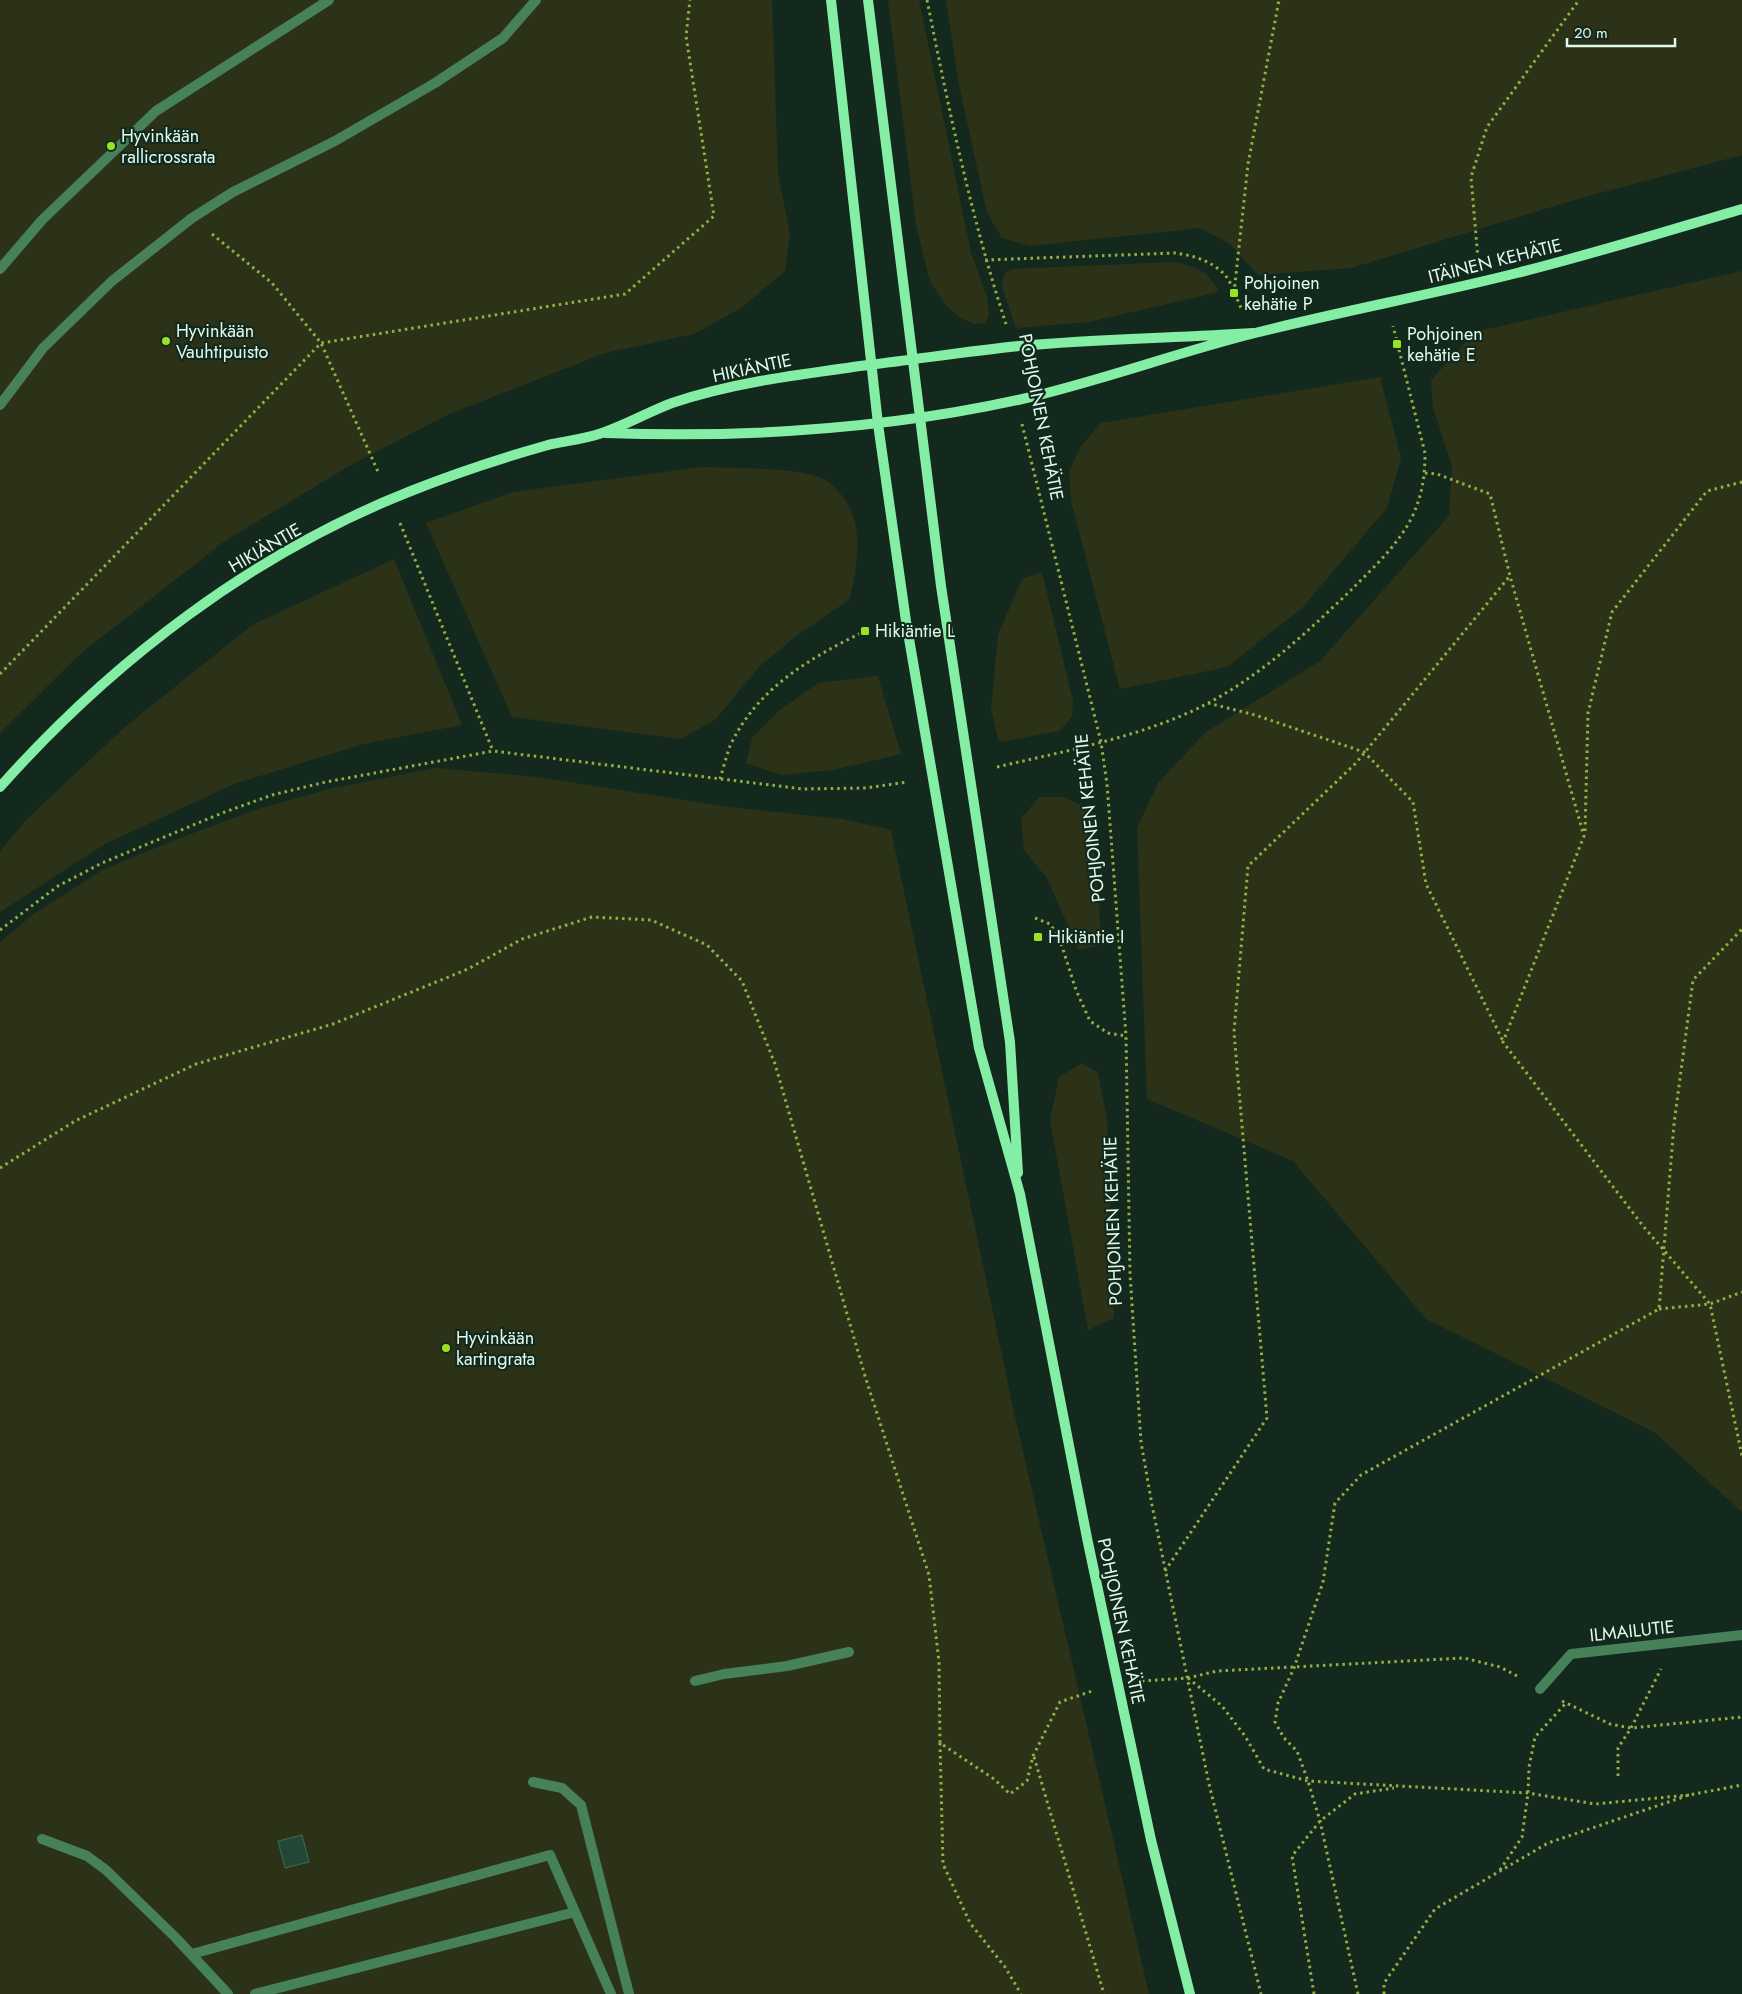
<svg xmlns="http://www.w3.org/2000/svg" width="1742" height="1994" font-family="Jost,sans-serif">
  <style>
    .green { fill: #2c3218 }
    .building { fill: #234734; stroke: #387053 }
    .lines { fill: none; stroke-linecap: round; stroke-linejoin: round }
    .path { stroke: #96ae41; stroke-width: 3; stroke-dasharray: 2.5 4; stroke-linecap: butt }
    .lane { stroke: #468159; stroke-width: 10 }
    .street { stroke: #468159; stroke-width: 10 }
    .secondary { stroke: #84eea4; stroke-width: 10 }
    .poi-dot { fill: #9be225; stroke: #14291e; stroke-width: 2 }
    .labels { text-anchor: middle; stroke-width: 4.5; stroke-linejoin: round; paint-order: stroke }
    .poi-label { font-size: 18px; fill: #e0fbeb; stroke: #14291e; text-anchor: start }
    .street-label { font-size: 18px; fill: #e0fbeb; stroke: #14291e }
  </style>
  <rect width="100%" height="100%" fill="#14291e"/>
  <path class="green" d="M0,0H772L778,174L790,235L785,271L741,308L694,334L605,353L449,414L349,466L225,541L80,654L0,733Z
    M888,0H919L971,253L987,297L989,314L986,323L974,324L959,317L946,305L930,282L916,224Z
    M946,0H1742V155L1581,198L1351,268L1258,275L1230,244L1200,228L1030,246L1002,238L987,213L958,80Z
    M1174,262C1198,267 1207,270 1219,292L1089,322L1016,328L1002,287L1004,274L1012,269Z
    M1742,271V1512L1654,1432L1426,1319L1293,1161L1147,1099L1137,828L1158,783L1206,732L1320,661L1449,516L1452,466L1433,407L1431,380L1475,332Z
    M1380,377L1401,458L1387,508L1302,608L1227,667L1120,689L1071,501L1069,472L1081,446L1101,423Z
    M702,467C737,469 793,466 824,479C829,481 834,487 838,491C866,520 858,566 849,600L796,636L759,667L716,719L681,739L512,717L426,523L513,492Z
    M394,559L462,725L363,744L234,784L105,844L0,912V851L28,818L126,726L252,625Z
    M1042,572L1073,701L1072,717L1059,731L999,742L991,709L998,635L1022,579Z
    M878,676L901,754L833,770L781,775L746,763L752,738L780,710L818,683Z
    M436,768L537,777L729,807L843,819L891,830L1015,1417L1149,1994H0V942L35,913L104,869L180,838L258,809L333,788Z
    M1039,797H1064L1087,808L1094,844L1102,945L1079,950L1047,878L1024,850L1021,819Z
    M1082,1063L1098,1073L1107,1120L1114,1318L1088,1330L1050,1120L1059,1077Z"/>
  <path class="building" d="M302,1835L309,1862L285,1868L278,1841Z"/>
  <g class="lines">
    <path class="path" d="M927,0C949,110 971,217 1006,324
      M212,234L272,283L321,343L379,474
      M1478,259L1471,177L1487,127L1579,0
      M985,260L1175,253C1192,255 1212,261 1225,275C1232,283 1237,300 1242,310
      M1234,293L1248,164L1279,0
      M1022,424L1101,742L1107,784L1126,1036L1130,1274L1141,1442L1152,1505L1209,1784L1261,1994
      M1425,473L1437,474L1490,494L1510,576L1584,836L1503,1042L1643,1226L1710,1304L1742,1456
      M400,523L493,751
      M0,674L321,343L625,294L714,216L686,36L690,0
      M1208,703L1255,715L1364,752L1413,802L1426,884L1503,1041
      M997,767C1057,753 1119,741 1176,718C1244,691 1298,641 1350,591C1372,569 1397,546 1411,519C1422,497 1425,477 1425,453L1393,326
      M720,779C723,769 726,757 730,746C757,688 810,658 865,631
      M1585,831L1588,713L1612,612L1707,491L1742,482
      M1035,918L1050,924L1059,937L1076,990L1090,1021L1108,1033L1126,1036
      M0,930L58,886L102,863L222,813L272,795L326,782L493,751L803,789L866,788L907,782
      M0,1168L75,1121L196,1064L333,1024L468,969L522,939L592,917L651,920L707,945L742,981L775,1064L865,1376L929,1575L939,1662L940,1743L994,1779L1010,1794L1027,1781L1033,1756L1060,1702L1095,1690
      M1659,1309L1710,1304L1742,1292
      M1165,1571L1267,1418L1234,1032L1248,866L1356,763L1509,577
      M1188,1678L1222,1706L1245,1736L1264,1769L1308,1781L1528,1793L1595,1804L1689,1795
      M1142,1681L1188,1678L1217,1671L1464,1658L1500,1667L1519,1677
      M1562,1701L1610,1724L1631,1728L1742,1717
      M940,1743L943,1864L970,1923L1005,1967L1021,1994
      M1034,1757L1104,1994
      M1618,1776V1748L1631,1728L1661,1669
      M1500,1870L1522,1837L1528,1793L1529,1767L1535,1737L1566,1703
      M1314,1994L1292,1856L1320,1821L1355,1794L1394,1788
      M1358,1994L1320,1821L1308,1781L1297,1751L1284,1738L1275,1722L1278,1703L1294,1668L1323,1582L1335,1503L1361,1475L1659,1309L1674,1124L1693,980L1742,929
      M1384,1994V1983L1435,1909L1548,1843L1689,1795L1742,1785"/>
    <path class="lane" d="M0,269L42,220L156,111L329,0
      M0,405L43,348L112,281L192,218L233,192L335,141L435,83L503,38L536,0
      M695,1681L724,1674L787,1666L849,1652
      M533,1782L562,1788L581,1805L629,1994
      M42,1839L87,1856L106,1870L176,1938L228,1994
      M192,1954L550,1855L611,1994
      M255,1994L575,1912"/>
    <path class="street" d="M1540,1689L1571,1654L1742,1635"/>
    <path class="secondary" d="M831,0L878,424L906,621L979,1048L1020,1194L1087,1538L1151,1840L1190,1994
      M868,0L941,586L1010,1042L1018,1173
      M606,433C745,438 881,430 1018,400C1098,382 1175,353 1255,333C1342,311 1430,295 1517,273C1593,254 1667,231 1742,209
      M0,787C112,661 253,553 411,491C456,473 502,458 548,445C566,441 585,439 602,433C626,425 648,412 672,403C734,382 803,374 868,365C919,359 969,351 1019,346C1097,339 1176,338 1253,333"/>
  </g>
  <g class="poi-dot">
    <circle cx="111" cy="146" r="5"/>
    <rect x="1229" y="288" width="10" height="10" rx="2.5"/>
    <circle cx="166" cy="341" r="5"/>
    <rect x="1392" y="339" width="10" height="10" rx="2.5"/>
    <rect x="860" y="626" width="10" height="10" rx="2.5"/>
    <rect x="1033" y="932" width="10" height="10" rx="2.5"/>
    <circle cx="446" cy="1348" r="5"/>
  </g>
  <g class="labels">
    <g class="poi-label">
      <text x="121" y="142">Hyvinkään<tspan x="121" dy="21">rallicrossrata</tspan></text>
      <text x="1244" y="289">Pohjoinen<tspan x="1244" dy="21">kehätie P</tspan></text>
      <text x="176" y="337">Hyvinkään<tspan x="176" dy="21">Vauhtipuisto</tspan></text>
      <text x="1407" y="340">Pohjoinen<tspan x="1407" dy="21">kehätie E</tspan></text>
      <text x="875" y="637">Hikiäntie L</text>
      <text x="1048" y="943">Hikiäntie I</text>
      <text x="456" y="1344">Hyvinkään<tspan x="456" dy="21">kartingrata</tspan></text>
    </g>
    <g class="street-label">
      <text transform="translate(1495 261) rotate(-14)" y="6">ITÄINEN KEHÄTIE</text>
      <text transform="translate(752 368) rotate(-12)" y="6">HIKIÄNTIE</text>
      <text transform="translate(1041 417) rotate(79)" y="6">POHJOINEN KEHÄTIE</text>
      <text transform="translate(265 548) rotate(-30)" y="6">HIKIÄNTIE</text>
      <text transform="translate(1090 818) rotate(-96)" y="6">POHJOINEN KEHÄTIE</text>
      <text transform="translate(1113 1221) rotate(-92)" y="6">POHJOINEN KEHÄTIE</text>
      <text transform="translate(1121 1621) rotate(78)" y="6">POHJOINEN KEHÄTIE</text>
      <text transform="translate(1632 1631) rotate(-6)" y="6">ILMAILUTIE</text>
    </g>
  </g>
  <path d="M1567 38v8h108v-8" fill="none" stroke="#e0fbeb" stroke-width="2.5"/>
  <text x="1574" y="38" font-size="15" fill="#e0fbeb" stroke="#14291e" stroke-width="4" paint-order="stroke">20 m</text>
</svg>
